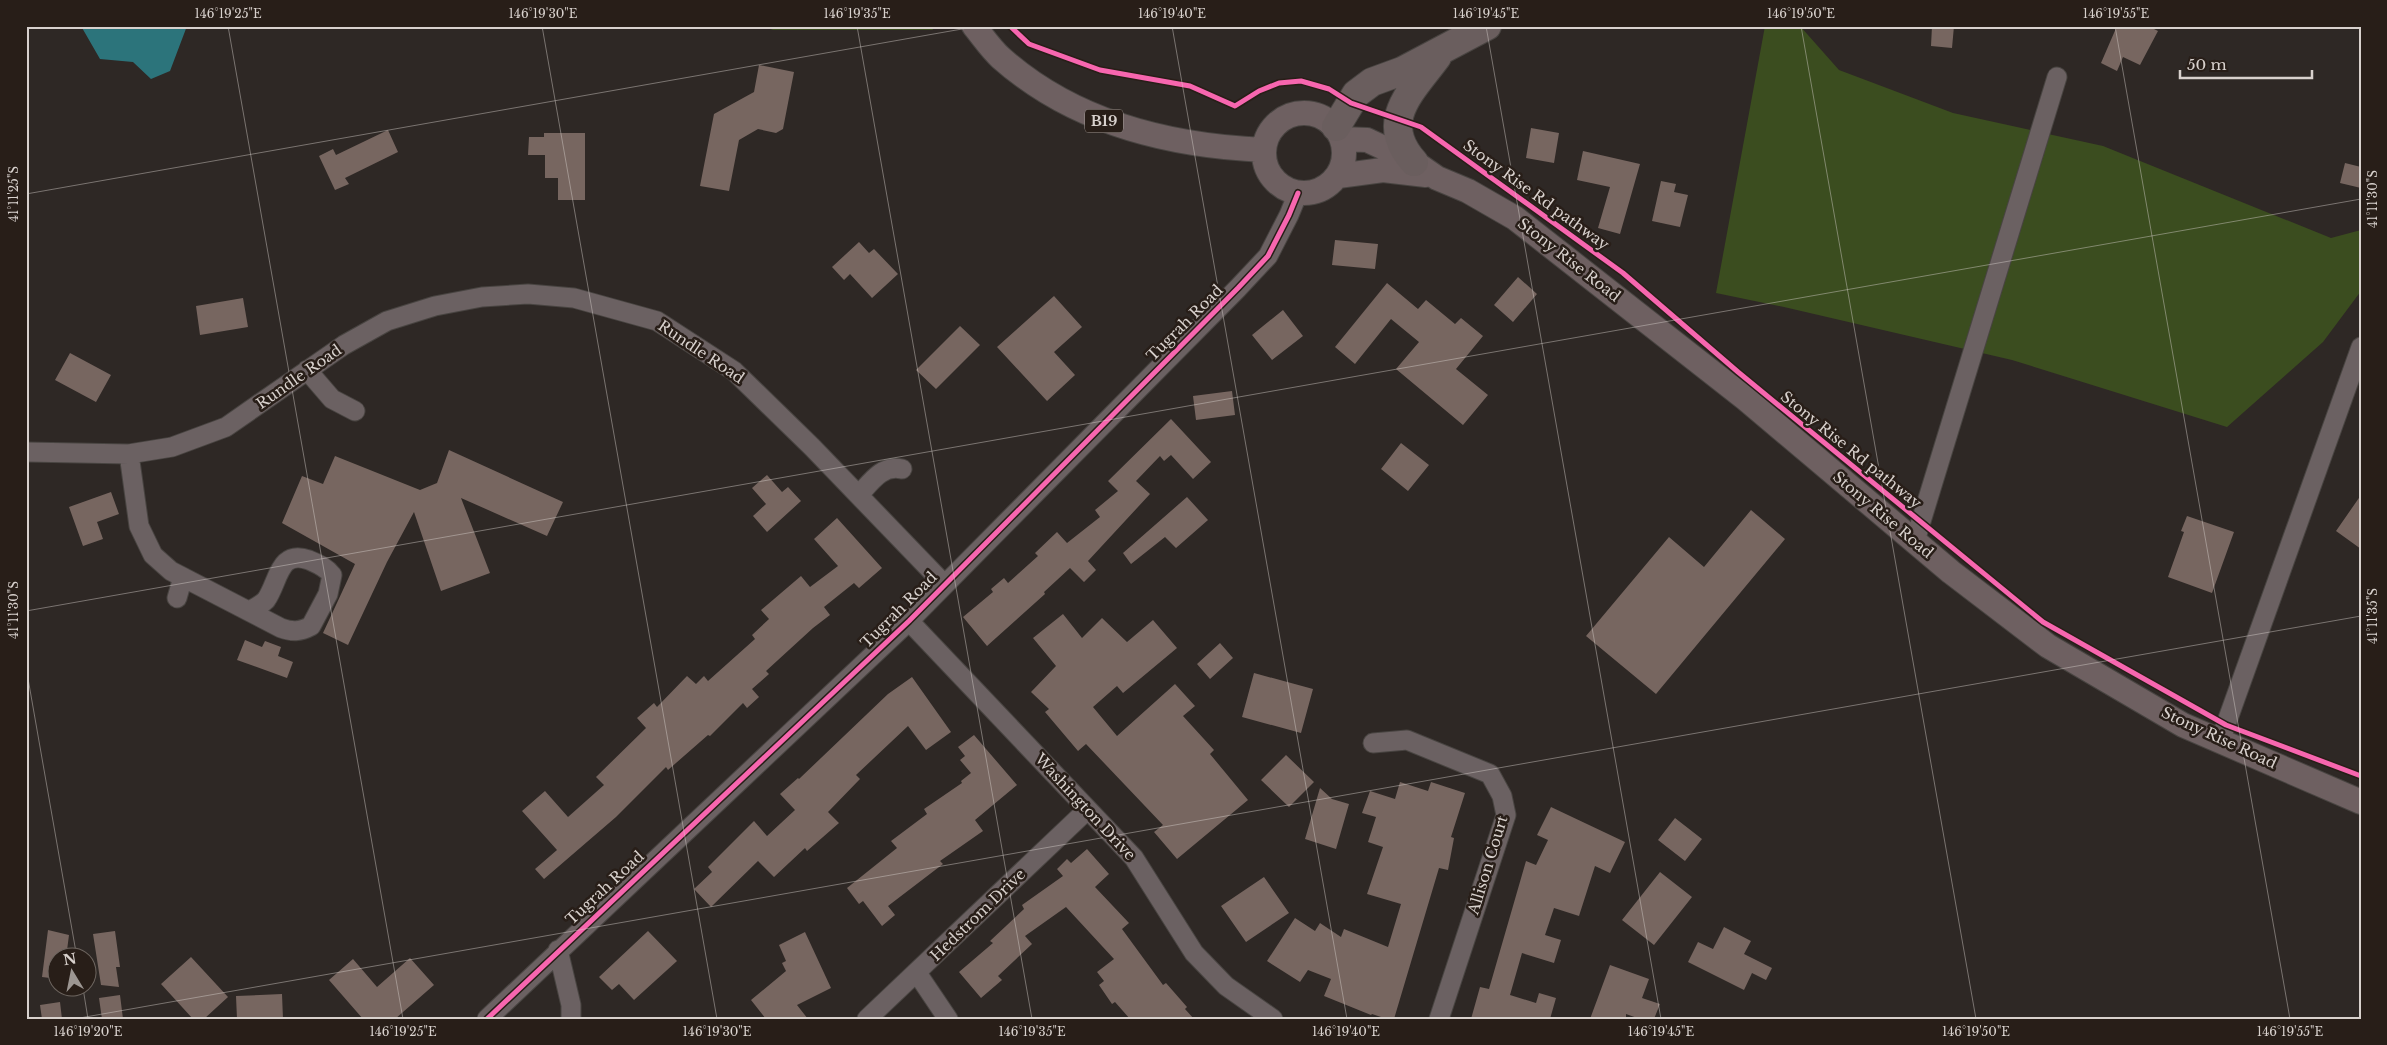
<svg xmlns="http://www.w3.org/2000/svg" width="2387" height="1045" font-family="'Libre Baskerville',serif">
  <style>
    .green { fill: #3b4d1f }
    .water { fill: #2c747b }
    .building { fill: #776660 }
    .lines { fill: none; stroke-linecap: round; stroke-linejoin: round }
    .minor-casing { stroke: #484441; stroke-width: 21 }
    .major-casing { stroke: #484441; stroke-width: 26 }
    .highway-casing { stroke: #484441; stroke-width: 30 }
    .minor { stroke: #6b6162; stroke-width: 19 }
    .major { stroke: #6e6061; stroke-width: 24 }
    .highway { stroke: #6a5e5e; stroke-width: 28 }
    .cycleway-casing { stroke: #281e18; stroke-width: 8 }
    .cycleway { stroke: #f766af; stroke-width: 5 }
    .ticks { fill: none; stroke: #d8d1cd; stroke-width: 1; stroke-opacity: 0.45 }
    .labels { text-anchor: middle; stroke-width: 5; stroke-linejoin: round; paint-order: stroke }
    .shield { fill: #281e18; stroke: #a39b97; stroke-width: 1 }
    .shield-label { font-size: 14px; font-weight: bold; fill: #d8d1cd }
    .street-label { font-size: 15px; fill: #d8d1cd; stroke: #281e18 }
    .neatline { fill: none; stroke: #d8d1cd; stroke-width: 2 }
    .ticks-label { font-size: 12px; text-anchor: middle; fill: #d8d1cd }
  </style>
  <rect width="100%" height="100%" fill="#2e2825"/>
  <path class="green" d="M763,26H931L933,30H773Z
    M1765,26H1800L1839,70L1953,113L2103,146L2331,238L2361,230V291L2323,342L2227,427L2012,360L1784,307L1716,293Z"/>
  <path class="water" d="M81,26H187L170,71L151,79L133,62L100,59Z"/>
  <path class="building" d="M1932,26H1954L1952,48L1931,46Z
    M2117,26H2148L2158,31L2140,65L2123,57L2117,71L2101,63Z
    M759,65L794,72L783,129L776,133L758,129L739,140L729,191L700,186L714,114L754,92Z
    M1531,128L1559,133L1554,163L1526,158Z
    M388,130L398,152L345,178L349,184L335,190L319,156L333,149L336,155Z
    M544,133H585V200H558V178H545V155H528L529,137H544Z
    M1583,151L1640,164L1620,234L1598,228L1610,187L1577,180Z
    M2345,163L2361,167V188L2340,183Z
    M1661,181L1676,184L1674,192L1688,195L1680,227L1652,221Z
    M1335,240L1378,244L1375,269L1332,265Z
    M859,242L869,253L874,249L898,274L872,298L850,274L844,280L832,267Z
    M1518,277L1537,294L1513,322L1494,305Z
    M1387,283L1418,309L1426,300L1455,324L1461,318L1483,336L1456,369L1488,395L1463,425L1396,369L1419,342L1391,319L1355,364L1335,347Z
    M1054,296L1082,327L1054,352L1075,375L1047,401L997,347Z
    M243,298L248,327L200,335L196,306Z
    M1283,310L1303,336L1272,360L1252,335Z
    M960,326L980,345L936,389L916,370Z
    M70,353L111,375L96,402L55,380Z
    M1232,391L1235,415L1196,420L1193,396Z
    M1171,419L1211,462L1193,479L1171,455L1164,461L1160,456L1136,481L1150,494L1088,561L1096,570L1084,582L1070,568L1044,592L1045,594L987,646L963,617L993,592L991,589L1004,578L1008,583L1038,556L1035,553L1057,532L1067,543L1100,517L1095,510L1118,491L1108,481Z
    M1401,443L1429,465L1408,491L1381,469Z
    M449,450L563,502L547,536L461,498L490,573L441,591L414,512L387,562L348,645L323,633L355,564L282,523L302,476L323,484L335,456L420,490L437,483Z
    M767,475L782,492L788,487L801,501L767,532L753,516L766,504L752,488Z
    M111,492L119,514L97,522L103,539L83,546L69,507Z
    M2361,495V549L2336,531Z
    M1187,497L1208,520L1176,548L1165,537L1131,564L1123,553Z
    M1751,510L1785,539L1656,694L1586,636L1669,537L1704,567Z
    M2187,516L2234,532L2212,593L2168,577L2184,532L2181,531Z
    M837,518L882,568L859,588L854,583L824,607L830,615L813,628L766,671L769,674L752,689L759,697L747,708L743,703L710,736L708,735L668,770L666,767L616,817L544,879L535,869L557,850L522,811L545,791L568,817L604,785L596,777L646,728L637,718L654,703L657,707L687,676L696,684L704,676L708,681L755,639L752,635L769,619L761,610L801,576L810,587L838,566L814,539Z
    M1063,614L1082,638L1102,618L1127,642L1153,620L1177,648L1123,693L1117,686L1093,707L1117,736L1175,684L1195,706L1183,716L1214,750L1210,754L1248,800L1177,859L1154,832L1163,825L1086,744L1078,751L1045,712L1049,709L1031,692L1056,666L1033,638Z
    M245,640L262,647L265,641L281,647L278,656L293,662L287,678L237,660Z
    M1220,643L1233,658L1210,679L1197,664Z
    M1254,673L1313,689L1301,733L1242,717Z
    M912,677L951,732L926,750L908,726L856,775L860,779L828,812L839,823L807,851L805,848L774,877L758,861L711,907L694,889L712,872L708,867L754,821L767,836L795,810L780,794L798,778L799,779L888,694Z
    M974,735L1017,785L975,820L983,831L940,861L943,864L888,906L895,915L882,926L863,901L859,904L847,888L897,848L891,841L927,814L924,809L962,783L961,781L971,773L960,760L965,756L958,747Z
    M1286,755L1314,782L1289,807L1261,780Z
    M1400,782L1428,791L1431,782L1465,793L1451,837L1454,838L1448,870L1439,868L1394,1019H1387L1372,1014L1371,1015L1324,996L1331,979L1308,970L1300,982L1267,961L1295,918L1315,931L1320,923L1341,937L1344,929L1388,947L1401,904L1367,894L1383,847L1368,842L1376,817L1362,813L1370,791L1395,799Z
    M1320,788L1332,799L1349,804L1336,849L1305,839Z
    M1551,807L1625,842L1610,873L1595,866L1579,916L1554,908L1545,935L1561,940L1554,963L1522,953L1510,995L1536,1003L1539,993L1556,998L1550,1019H1471L1480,987L1489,989L1526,861L1536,865L1548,840L1537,835Z
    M1675,818L1702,839L1685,861L1658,840Z
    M1087,849L1109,874L1095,887L1129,923L1122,929L1163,985L1166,983L1187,1007L1185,1009L1194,1019H1130L1115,1002L1112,1004L1099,985L1104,981L1097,972L1114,959L1066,907L1025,936L1032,944L998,976L1002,980L981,998L959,972L993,943L990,941L1024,909L1022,905L1063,876L1057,869L1067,859L1071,863Z
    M1660,872L1692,897L1654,945L1622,920Z
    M1264,877L1289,913L1246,942L1221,906Z
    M1724,927L1751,941L1744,954L1772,968L1766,980L1752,973L1744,990L1688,962L1698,942L1713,949Z
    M48,930L69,935L66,958H58V979L42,977Z
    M115,931L120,967H116L119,987L101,985L93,934Z
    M648,931L677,961L634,1000L619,984L612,990L599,977Z
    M805,932L831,988L797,1005L808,1019H766L751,1000L786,971L782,963L786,961L779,945Z
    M191,957L228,997L204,1019H193L161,984Z
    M410,958L434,985L395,1019H363L329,980L353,959L377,987Z
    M1610,965L1649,979L1642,998L1660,1004L1654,1019H1640L1626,1014V1019H1590Z
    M282,994L283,1019H237L236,996Z
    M120,995L123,1019H102L99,998Z
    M60,1002L62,1019H42L40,1005Z"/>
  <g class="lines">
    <g class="minor-casing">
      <path id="minor" d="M307,370L332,399L355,411
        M26,452L129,454L172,447L226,427L344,345L387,321L435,306L482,297L528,294L574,298L657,321L734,371L812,447L944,584
        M129,454L139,526L153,555L171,571L281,628C292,632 300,632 311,626L328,594L332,575C326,567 318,564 309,560C278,549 279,582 266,600C261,605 255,608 249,611
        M859,495C870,483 882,464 902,469
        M1915,541L2057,77
        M177,598L183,577
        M909,621L1134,858L1194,953L1226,986L1273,1019
        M2220,741L2361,347
        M1373,743L1407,740L1490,774L1502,796L1506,815L1439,1019
        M558,950L571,1005V1019
        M917,973L948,1019
        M487,1019L909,621L1238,288L1268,256L1289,215L1298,193
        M867,1019L1087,810"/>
    </g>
    <g class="major-casing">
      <path id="major" d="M974,26C983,37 991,49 1001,58C1074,123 1169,146 1264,150
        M1264 153a40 40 0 1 1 80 0a40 40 0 1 1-80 0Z
        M1342,139L1367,140L1414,162L1437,178L1468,191L1515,218L1746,399L1951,572L2048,646L2183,725L2361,802
        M1338,176L1383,170L1426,175"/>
    </g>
    <g class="highway-casing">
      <path id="highway" d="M1336,127L1356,94L1372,82L1402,71L1487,26
        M1414,162C1377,121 1412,91 1437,57"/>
    </g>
    <use href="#minor" class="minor"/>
    <use href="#major" class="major"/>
    <use href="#highway" class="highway"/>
    <g class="cycleway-casing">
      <path id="cycleway" d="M1010,26L1029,44L1100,70L1190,86L1235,106L1259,91L1279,83L1301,81L1329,89L1351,103L1421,127L1623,273L1738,372L2043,622L2226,725L2361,776
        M487,1019L909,621L1238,288L1268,256L1289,215L1298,193"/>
    </g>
    <use href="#cycleway" class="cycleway"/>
  </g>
  <path class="ticks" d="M228,26L403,1019M542,26L717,1019M857,26L1032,1019M1172,26L1347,1019M1486,26L1661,1019M1801,26L1976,1019M2115,26L2290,1019M26,194L979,26M26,611L2361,199M26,667L77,958M83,988L88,1019M74,1019L2361,616"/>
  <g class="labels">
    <rect class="shield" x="1085" y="109.5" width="38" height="23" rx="4"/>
    <g class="shield-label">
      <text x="1104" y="126">B19</text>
    </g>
    <g class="street-label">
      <text transform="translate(1536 195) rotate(36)" y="5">Stony Rise Rd pathway</text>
      <text transform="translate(1569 260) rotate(38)" y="5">Stony Rise Road</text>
      <text transform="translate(1185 323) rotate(-45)" y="5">Tugrah Road</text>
      <text transform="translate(701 352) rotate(34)" y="5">Rundle Road</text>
      <text transform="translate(299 377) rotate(-35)" y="5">Rundle Road</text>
      <text transform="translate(1851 450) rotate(39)" y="5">Stony Rise Rd pathway</text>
      <text transform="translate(1883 515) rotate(40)" y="5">Stony Rise Road</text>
      <text transform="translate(899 610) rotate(-45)" y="5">Tugrah Road</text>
      <text transform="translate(2219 738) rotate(25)" y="5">Stony Rise Road</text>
      <text transform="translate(1085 807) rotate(47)" y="5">Washington Drive</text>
      <text transform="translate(1488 865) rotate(-73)" y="5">Allison Court</text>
      <text transform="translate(605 888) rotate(-43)" y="5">Tugrah Road</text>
      <text transform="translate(978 915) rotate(-44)" y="5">Hedstrom Drive</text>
    </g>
  </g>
  <rect width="2387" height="1045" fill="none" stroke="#281e18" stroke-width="55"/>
  <g transform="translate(72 972) rotate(350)"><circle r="24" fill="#281e18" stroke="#6e6660"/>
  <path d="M0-4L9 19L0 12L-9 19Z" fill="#9c9692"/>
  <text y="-8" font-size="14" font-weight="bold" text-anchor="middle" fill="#d8d1cd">N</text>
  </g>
  <path d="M2180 70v8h132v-8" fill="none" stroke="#d8d1cd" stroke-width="2.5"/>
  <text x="2187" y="70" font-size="15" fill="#d8d1cd" stroke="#281e18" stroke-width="4" paint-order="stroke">50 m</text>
  <rect x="28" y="28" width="2332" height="990" class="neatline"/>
  <g class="ticks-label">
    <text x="228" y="18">146°19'25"E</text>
    <text x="543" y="18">146°19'30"E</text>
    <text x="857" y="18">146°19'35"E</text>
    <text x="1172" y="18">146°19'40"E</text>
    <text x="1486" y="18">146°19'45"E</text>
    <text x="1801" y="18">146°19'50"E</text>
    <text x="2116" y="18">146°19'55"E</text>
    <text transform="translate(14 194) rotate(-90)" y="4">41°11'25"S</text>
    <text transform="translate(2373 199) rotate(-90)" y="4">41°11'30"S</text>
    <text transform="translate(14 610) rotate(-90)" y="4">41°11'30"S</text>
    <text transform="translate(2373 616) rotate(-90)" y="4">41°11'35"S</text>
    <text x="88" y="1036">146°19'20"E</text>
    <text x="403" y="1036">146°19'25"E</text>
    <text x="717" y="1036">146°19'30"E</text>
    <text x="1032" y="1036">146°19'35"E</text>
    <text x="1346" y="1036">146°19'40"E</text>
    <text x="1661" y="1036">146°19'45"E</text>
    <text x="1976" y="1036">146°19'50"E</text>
    <text x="2290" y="1036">146°19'55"E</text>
  </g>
</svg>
